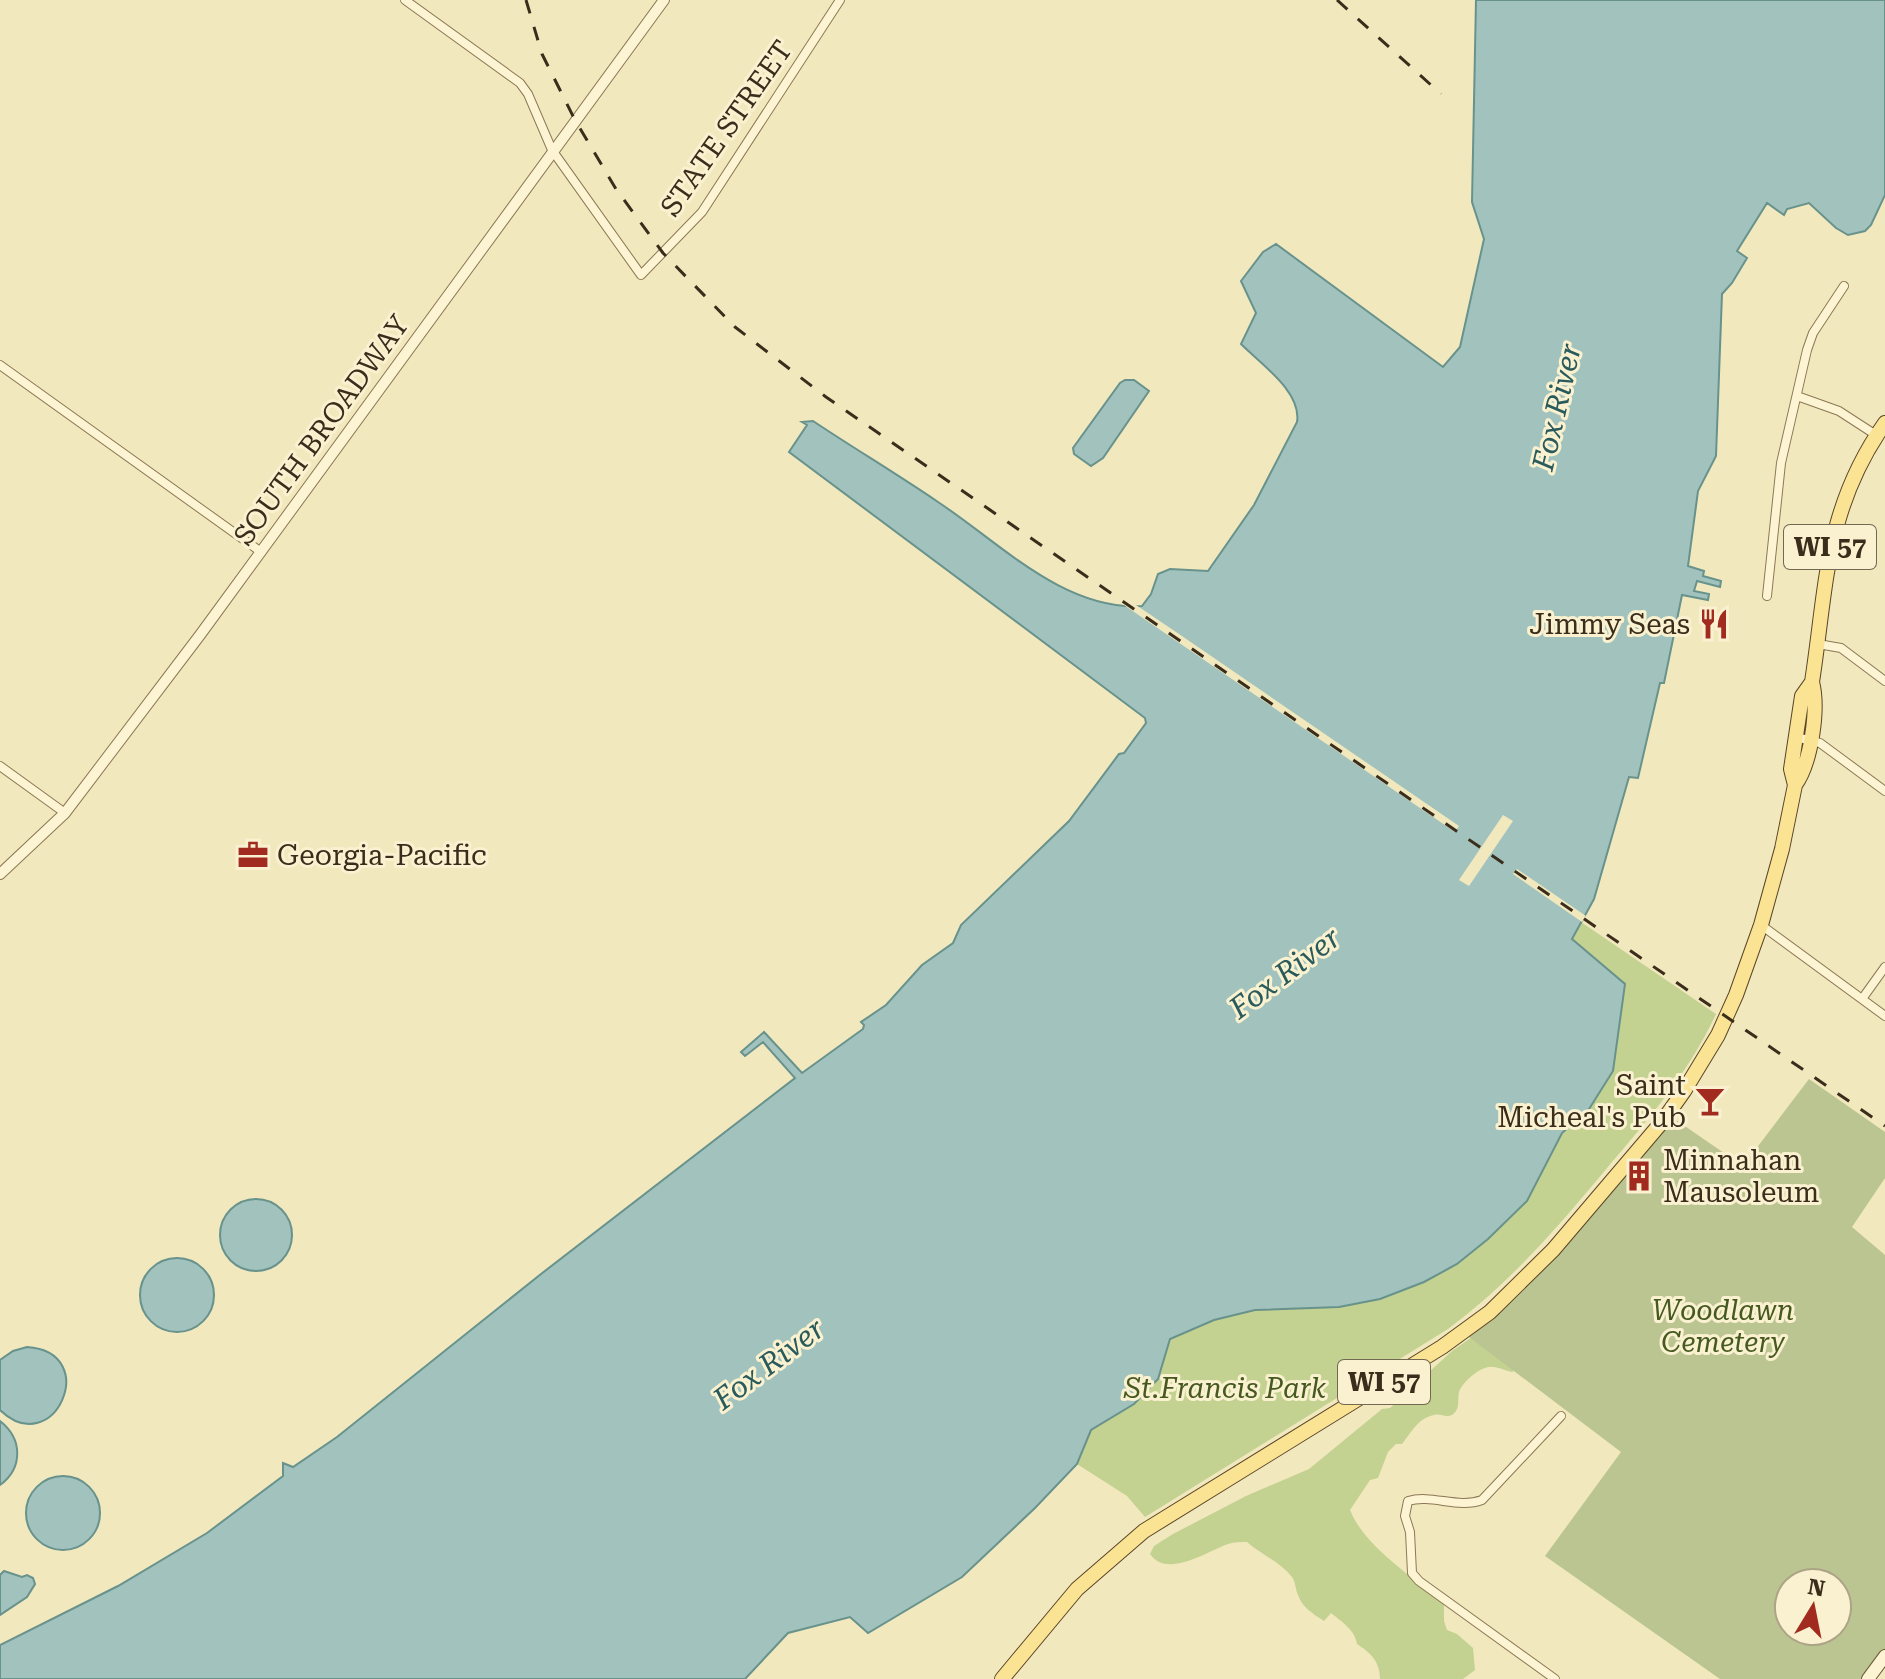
<svg xmlns="http://www.w3.org/2000/svg" width="1885" height="1679" font-family="'Roboto Serif',serif">
  <style>
    .green { fill: #c3d191 }
    .cemetery { fill: #bac591; fill-rule: evenodd }
    .water { fill: #a2c3bd; stroke: #68928c; stroke-width: 2 }
    .pier { fill: #f2e8be }
    .lines { fill: none; stroke-linecap: round; stroke-linejoin: round }
    .minor-casing { stroke: #8c7855; stroke-width: 10 }
    .tertiary-casing { stroke: #8c7855; stroke-width: 12 }
    .secondary-casing { stroke: #6e5838; stroke-width: 14 }
    .primary-casing { stroke: #59452a; stroke-width: 16 }
    .minor { stroke: #fcf4d2; stroke-width: 8 }
    .tertiary { stroke: #fcf4d2; stroke-width: 10 }
    .secondary { stroke: #fcf4d2; stroke-width: 12 }
    .primary { stroke: #fae392; stroke-width: 14 }
    .rail { stroke: #3a2d1b; stroke-width: 3; stroke-dasharray: 14 14; stroke-linecap: butt }
    .labels { text-anchor: middle; stroke-width: 6; stroke-linejoin: round; paint-order: stroke }
    .shield { fill: #f9f1cf; stroke: #736851; stroke-width: 2 }
    .shield-label { font-size: 26px; font-weight: bold; fill: #3a2d1b }
    .street-label { font-size: 28px; fill: #3a2d1b; stroke: #f9f1cf }
    .poi-label { font-size: 28px; fill: #3a2d1b; stroke: #f9f1cf; text-anchor: end }
    .park-label { font-size: 28px; font-style: italic; fill: #455920; stroke: #f9f1cf }
    .water-label { font-size: 30px; font-style: italic; fill: #295a5c; stroke: #f9f1cf }
  </style>
  <rect width="100%" height="100%" fill="#f2e8be"/>
  <path class="green" d="M1581,922L1716,1014C1689,1072 1648,1120 1607,1168C1558,1227 1510,1283 1448,1329L1145,1517L1127,1496L1077,1464L1091,1430L1134,1404L1158,1379L1170,1339L1214,1320L1256,1310L1339,1307L1380,1299L1424,1282L1457,1264L1488,1239L1526,1201L1562,1133L1589,1109L1572,940Z
    M1485,1328L1518,1368L1512,1372C1506,1371 1499,1367 1493,1367C1482,1365 1463,1381 1459,1392C1457,1400 1461,1409 1452,1415C1446,1418 1440,1413 1434,1415C1418,1418 1411,1433 1402,1444H1396L1388,1452L1378,1478L1370,1480L1350,1510C1365,1548 1415,1577 1444,1605V1621L1447,1630L1457,1634L1473,1648L1475,1670L1463,1679H1380C1380,1662 1371,1653 1357,1644C1355,1630 1342,1622 1331,1613L1324,1621C1313,1614 1302,1607 1298,1595C1295,1588 1296,1583 1292,1577C1280,1562 1262,1555 1247,1542C1241,1542 1234,1542 1228,1544C1208,1551 1167,1579 1150,1554L1154,1546L1173,1534L1246,1496L1309,1469L1382,1409L1390,1408L1452,1351Z"/>
  <path class="cemetery" d="M1809,1079L1885,1132V1178L1852,1227L1885,1255V1663L1873,1679H1720L1545,1556L1621,1452L1469,1337C1547,1275 1608,1193 1673,1118L1743,1166ZM1789,1583H1837V1631H1789Z"/>
  <path class="water" d="M1476,0H1885V195L1871,225L1865,231L1848,235L1836,228L1809,203L1787,209L1784,215L1767,203L1737,251L1747,258L1732,283L1722,294L1716,456L1698,491L1688,566L1704,571L1703,576L1721,581L1720,587L1697,581L1694,591L1709,594L1708,600L1682,595L1664,683H1660L1638,778L1629,777L1594,899L1572,939L1625,984L1613,1071L1589,1109L1562,1133L1527,1201L1488,1239L1457,1264L1424,1282L1380,1299L1339,1307L1255,1310L1214,1320L1170,1339L1158,1379L1134,1404L1091,1430L1077,1464L1035,1508L962,1577L868,1633L850,1617L788,1633L745,1679H0V1645L118,1586L207,1533L283,1476V1463L293,1467L337,1437L541,1274L795,1078L763,1042L745,1056L741,1052L764,1032L802,1073L863,1029L864,1025L861,1022L886,1005L922,965L953,943L961,925L1069,821L1119,754L1124,753L1146,723L1145,718L789,452L807,425L802,422L813,421C855,449 897,474 938,502C999,542 1064,611 1142,606L1151,594L1158,574L1170,569L1208,571L1254,505L1297,422C1302,392 1261,364 1241,344L1256,313L1241,281L1263,252L1276,244L1443,367L1460,347L1484,239L1472,202Z
    M1125,380H1134L1149,391L1103,458L1091,466L1074,454L1073,448L1120,383Z
    M220 1235a36 36 0 1 1 72 0a36 36 0 1 1-72 0Z
    M140 1295a37 37 0 1 1 74 0a37 37 0 1 1-74 0Z
    M27,1347C103,1352 54,1462 0,1410V1360L13,1351Z
    M0,1421C23,1439 23,1468 0,1485Z
    M26 1513a37 37 0 1 1 74 0a37 37 0 1 1-74 0Z
    M4,1571L22,1577L27,1575L33,1578L35,1584L27,1597L0,1615V1575Z"/>
  <path class="pier" d="M1121,603H1133L1179,634L1459,826L1455,832Z
    M1503,815L1513,821L1469,886L1459,880Z
    M1517,869L1586,916L1582,922L1513,874Z"/>
  <g class="lines">
    <g class="minor-casing">
      <path id="minor" d="M405,0L520,83L528,94L552,150L641,275L702,212L840,0
        M0,365L261,552
        M1797,396L1839,411L1876,435
        M1767,596L1781,463L1807,350L1813,333L1844,286
        M1818,644L1841,648L1885,681
        M1796,737L1820,743L1885,791
        M0,766L65,813
        M1761,925L1885,1016
        M1862,999L1885,967
        M1555,1679L1419,1581L1412,1573L1410,1532L1405,1516L1408,1501C1432,1494 1458,1509 1482,1500L1561,1416"/>
    </g>
    <g class="tertiary-casing">
      <path id="tertiary" d="M0,874L65,813L200,635L664,0"/>
    </g>
    <g class="secondary-casing">
      <path id="secondary" d="M1868,1679L1885,1656"/>
    </g>
    <g class="primary-casing">
      <path id="primary" d="M1795,785C1811,763 1819,709 1812,682C1827,584 1825,508 1885,423
        M1002,1679L1077,1589L1144,1531L1442,1347L1490,1312L1553,1250L1662,1122L1684,1091L1718,1035L1736,995L1761,925L1782,849L1795,785L1791,769L1802,696L1812,682"/>
    </g>
    <use href="#minor" class="minor"/>
    <use href="#tertiary" class="tertiary"/>
    <use href="#secondary" class="secondary"/>
    <use href="#primary" class="primary"/>
    <path class="rail" d="M526,0L542,54L575,120L616,189L663,253L735,327L826,397L1885,1126
      M1337,0L1441,94"/>
  </g>
  <defs>
    <g id="restaurant-bare" transform="scale(2.4)"><path d="M-5-6h1v4h1v-4h1v4h1v-4h1v5L-1.5 .5V6h-2V.5L-5-1ZM5-6V6H3V1.5H1.5Q1.5-4 5-6Z" fill="#a12b1f" stroke="#f9f1cf" stroke-width="2.5" paint-order="stroke"/></g>
    <g id="office-bare" transform="scale(2.4)"><path d="M-6-3h4V-5.5h4V-3h4V5H-6ZM-1-4.5V-3h2v-1.5ZM-6 0V1H6V0Z" fill="#a12b1f" stroke="#f9f1cf" stroke-width="2.5" paint-order="stroke"/></g>
    <g id="bar-bare" transform="scale(2.4)"><path d="M-6-5H6L.8 .8V4.5H3.5V6h-7V4.5H-.8V.8Z" fill="#a12b1f" stroke="#f9f1cf" stroke-width="2.5" paint-order="stroke"/></g>
    <g id="building-bare" transform="scale(2.4)"><path d="M-4-6H4V6H1V3H-1V6H-4ZM-2.5-4.3h1.7v1.8h-1.7ZM.8-4.3h1.7v1.8H.8ZM-2.5-1h1.7V.8h-1.7ZM.8-1h1.7V.8H.8Z" fill="#a12b1f" stroke="#f9f1cf" stroke-width="2.5" paint-order="stroke"/></g>
  </defs>
  <g fill-rule="evenodd">
    <use href="#restaurant-bare" x="1714" y="624"/>
    <use href="#office-bare" x="253" y="855"/>
    <use href="#bar-bare" x="1710" y="1101"/>
    <use href="#building-bare" x="1639" y="1176"/>
  </g>
  <g class="labels">
    <g class="shield">
      <rect x="1784" y="525" width="92" height="44" rx="6"/>
      <rect x="1338" y="1360" width="92" height="44" rx="6"/>
    </g>
    <g class="shield-label">
      <text x="1830" y="556">WI 57</text>
      <text x="1384" y="1391">WI 57</text>
    </g>
    <g class="street-label">
      <text transform="translate(726 128) rotate(-55)" y="10">STATE STREET</text>
      <text transform="translate(321 430) rotate(-54)" y="10">SOUTH BROADWAY</text>
    </g>
    <g class="poi-label">
      <text x="1690" y="634">Jimmy Seas</text>
      <text x="277" y="865" text-anchor="start">Georgia-Pacific</text>
      <text x="1686" y="1095">Saint<tspan x="1686" dy="32">Micheal's Pub</tspan></text>
      <text x="1663" y="1170" text-anchor="start">Minnahan<tspan x="1663" dy="32">Mausoleum</tspan></text>
    </g>
    <g class="park-label">
      <text x="1723" y="1320">Woodlawn<tspan x="1723" dy="32">Cemetery</tspan></text>
      <text x="1225" y="1398">St.Francis Park</text>
    </g>
    <g class="water-label">
      <text transform="translate(1557 407) rotate(-77)" y="10">Fox River</text>
      <text transform="translate(1285 973) rotate(-37)" y="10">Fox River</text>
      <text transform="translate(769 1364) rotate(-37)" y="10">Fox River</text>
    </g>
  </g>
  <g transform="translate(1813 1607) rotate(10)"><circle r="38" fill="#f9f1cf" stroke="#ada387" stroke-width="2"/>
  <path d="M0-6L14 30L0 20L-14 30Z" fill="#a12b1f"/>
  <text y="-12" font-size="22" font-weight="bold" text-anchor="middle" fill="#3a2d1b">N</text>
  </g>
</svg>
